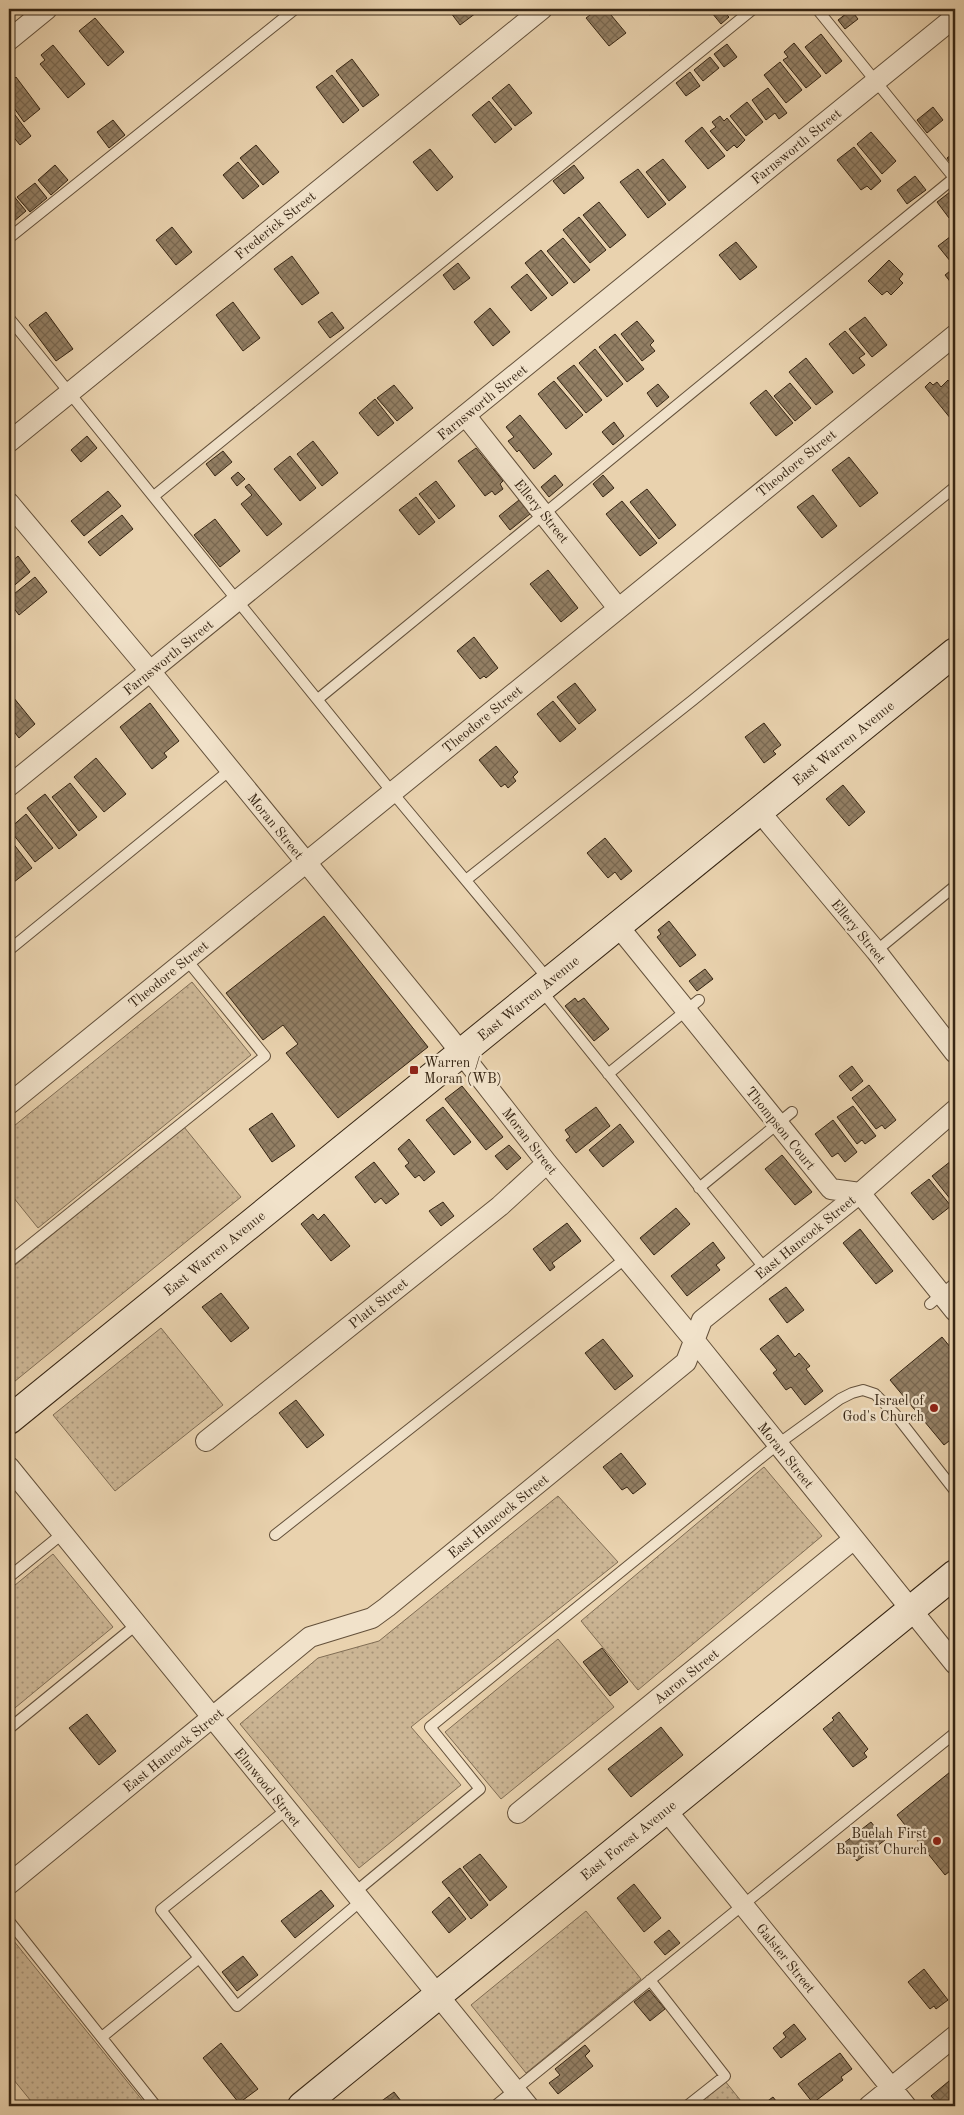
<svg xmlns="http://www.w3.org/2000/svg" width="964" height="2115" font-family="'Old Standard TT',serif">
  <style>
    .grass { fill: url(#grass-dots); stroke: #806d54 }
    .building { fill: url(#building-cross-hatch); stroke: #362513 }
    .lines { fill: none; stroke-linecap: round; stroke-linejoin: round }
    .service-casing { stroke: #63503a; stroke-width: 12 }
    .minor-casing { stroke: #63503a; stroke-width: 22 }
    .secondary-casing { stroke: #362513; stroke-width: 30 }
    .service { stroke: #f1e2ca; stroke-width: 10 }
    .minor { stroke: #f1e2ca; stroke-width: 20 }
    .secondary { stroke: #f1e2ca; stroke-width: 28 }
    .poi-dot { fill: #8f2418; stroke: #f1e2ca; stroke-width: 2 }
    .labels { text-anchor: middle; stroke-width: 4.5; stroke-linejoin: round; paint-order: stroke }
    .street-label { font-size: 14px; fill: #362513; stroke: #f1e2ca }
    .poi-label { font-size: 14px; fill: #362513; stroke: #f1e2ca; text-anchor: end }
  </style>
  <defs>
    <pattern id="grass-dots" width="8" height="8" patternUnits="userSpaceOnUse" patternTransform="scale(1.25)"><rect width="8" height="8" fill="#cbb594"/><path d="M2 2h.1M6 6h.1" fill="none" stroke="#a69378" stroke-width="1.8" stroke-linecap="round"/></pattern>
    <pattern id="building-cross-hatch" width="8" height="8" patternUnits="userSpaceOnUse" patternTransform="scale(1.25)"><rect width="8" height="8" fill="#937f64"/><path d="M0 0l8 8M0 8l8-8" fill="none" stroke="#796851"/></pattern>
  </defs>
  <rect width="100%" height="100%" fill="#e9d2ae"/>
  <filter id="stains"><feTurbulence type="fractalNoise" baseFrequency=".004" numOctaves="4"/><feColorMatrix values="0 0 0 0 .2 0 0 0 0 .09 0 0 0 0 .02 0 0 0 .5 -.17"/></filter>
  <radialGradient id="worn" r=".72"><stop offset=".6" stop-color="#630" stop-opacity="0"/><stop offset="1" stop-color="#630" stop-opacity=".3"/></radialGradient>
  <path class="grass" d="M192,982L251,1055L38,1228L9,1192V1130Z
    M184,1127L241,1197L9,1386V1270Z
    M161,1328L223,1405L115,1491L53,1415Z
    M764,1467L822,1536L638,1690L581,1621Z
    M558,1496L618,1562L411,1727L461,1785L359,1868L240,1724L318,1658L379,1641Z
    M53,1554L113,1627L10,1712L9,1590Z
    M558,1639L614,1707L501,1799L445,1732Z
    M586,1911L641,1979L526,2073L471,2005Z
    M9,1935L147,2106H35L9,2074Z
    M725,2081L745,2106H694Z"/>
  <path class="building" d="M448,9H473L476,13L460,25Z
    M598,9H606L626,33L609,46L586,18Z
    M644,9H656L649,15Z
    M717,9H721L729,17L721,24L712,13Z
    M851,10L858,19L845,29L838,20Z
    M95,18L124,52L108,66L79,31Z
    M821,34L842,61L826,74L805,47Z
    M794,43L821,76L806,88L783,60L788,57L784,52Z
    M727,44L737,57L724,67L714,54Z
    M53,45L85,84L68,98L40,64L45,60L41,55Z
    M710,57L719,68L703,81L694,70Z
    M352,59L379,95L363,107L336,71Z
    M780,62L802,90L786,103L764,75Z
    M690,72L700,86L686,96L676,83Z
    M332,75L359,110L343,123L316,87Z
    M16,77L40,109L24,122L9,101V83Z
    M509,84L532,113L515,126L492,98Z
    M768,88L787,113L779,119L775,113L766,120L752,100Z
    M489,101L512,129L495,143L472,115Z
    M747,102L763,122L746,136L730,116Z
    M9,107L31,136L20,145L11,134L9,135Z
    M933,107L943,120L927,133L917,120Z
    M720,116L724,121L727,118L745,140L737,148L734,145L727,151L710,131L716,127L712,122Z
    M113,120L125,135L109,148L97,132Z
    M702,127L725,156L708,169L685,141Z
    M871,132L896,161L882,174L857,144Z
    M256,145L279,172L263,185L240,158Z
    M854,147L881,181L871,190L867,186L861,190L837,160Z
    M430,149L453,177L437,191L413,162Z
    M955,152V169L947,158Z
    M663,159L686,187L669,201L646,172Z
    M238,162L259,186L243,199L223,175Z
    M55,165L68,180L51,195L38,180Z
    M574,165L584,178L564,194L553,181Z
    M638,169L666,204L648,218L620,182Z
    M915,176L926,190L907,204L897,190Z
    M35,183L47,198L30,212L17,197Z
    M950,192L955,199V214L949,218L937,202Z
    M12,194L26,211L13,222L9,217V197Z
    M599,202L626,235L610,248L583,215Z
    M579,217L606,250L590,263L563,230Z
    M172,227L192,252L176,265L156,240Z
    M955,233V288L945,275L955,267L938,246Z
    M563,238L590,270L574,283L547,251Z
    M736,242L757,267L740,280L719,255Z
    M541,250L568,283L552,296L525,263Z
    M292,256L319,293L302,305L274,269Z
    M889,260L903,274L899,279L903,283L891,295L887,291L882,295L868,281Z
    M458,263L470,278L454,290L443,275Z
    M527,274L547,298L531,311L511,287Z
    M233,302L260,338L243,351L216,315Z
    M490,308L510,332L493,346L474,322Z
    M46,312L73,349L56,361L29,325Z
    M332,312L344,328L330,338L318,322Z
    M865,317L887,345L872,357L849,329Z
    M637,321L654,341L650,345L655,351L642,361L621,334Z
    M845,331L865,354L859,358L865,365L853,374L829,344Z
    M615,334L644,369L627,382L599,347Z
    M595,349L623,384L607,397L579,363Z
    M806,358L833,392L816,405L789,372Z
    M574,365L602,400L586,413L557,378Z
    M948,380L955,389V415L951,419L925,387L930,382L933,385L937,382L941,387Z
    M554,381L583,415L566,429L538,394Z
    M790,383L811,408L795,421L774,396Z
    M658,384L669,397L657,407L647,393Z
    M394,385L413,408L397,421L377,398Z
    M766,390L793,423L776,436L750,403Z
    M375,399L394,423L378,436L359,413Z
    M520,415L552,454L534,469L519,450L517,452L508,441L514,437L506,427Z
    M614,422L624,436L613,445L602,432Z
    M87,436L97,448L81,462L71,450Z
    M313,441L338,473L322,486L297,454Z
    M476,448L503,481L500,484L503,489L495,495L492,491L485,496L458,461Z
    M223,451L232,462L215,476L206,464Z
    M290,456L316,488L300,501L274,469Z
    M849,457L878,493L860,507L832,470Z
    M238,472L245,479L237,486L231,478Z
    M555,475L563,485L549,497L541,487Z
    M603,475L614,488L603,497L593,484Z
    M436,481L455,506L439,519L419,494Z
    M249,484L282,524L267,536L241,504L252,495L245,487Z
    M647,489L676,525L659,539L630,502Z
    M108,491L121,506L84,536L71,521Z
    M813,495L837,526L822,538L797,507Z
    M416,497L435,522L419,535L399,510Z
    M519,500L530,514L510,530L499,516Z
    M622,501L657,543L640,556L606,514Z
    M122,515L133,529L100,556L88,542Z
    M215,519L240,551L220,567L194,535Z
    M18,556L30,572L9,590V564Z
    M548,570L578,608L561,622L530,584Z
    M35,577L47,592L19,615L9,602V598Z
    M474,637L498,668L486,678L484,676L480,679L457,651Z
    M575,683L596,710L579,724L557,697Z
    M9,692L35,724L19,738L9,725Z
    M553,701L576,729L560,742L537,714Z
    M150,703L179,741L164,753L167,757L152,769L120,727Z
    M764,723L781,745L773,751L776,754L764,763L745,737Z
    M496,746L518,772L513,777L516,781L508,788L505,784L501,787L479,760Z
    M96,758L126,794L104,812L74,777Z
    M70,783L97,817L79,831L52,797Z
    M843,785L865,812L849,826L826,799Z
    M45,794L77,835L59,849L27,808Z
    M26,814L53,848L35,862L9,829Z
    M9,838L32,868L14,882L9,875Z
    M605,838L632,871L621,880L615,872L608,878L587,853Z
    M324,916L428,1047L338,1118L286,1053L298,1044L283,1025L263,1040L226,993Z
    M669,921L696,955L680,967L657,937L661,934L658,930Z
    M705,969L713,979L697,991L689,981Z
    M575,998L578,1002L584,998L609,1029L594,1041L565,1006Z
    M852,1066L863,1081L851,1091L839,1076Z
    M869,1085L896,1120L885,1129L882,1125L876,1129L852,1098Z
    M462,1086L503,1137L486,1150L445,1099Z
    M853,1106L876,1136L865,1144L862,1140L857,1144L837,1117Z
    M443,1107L471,1142L454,1155L426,1120Z
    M596,1107L610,1126L576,1153L566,1140L570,1137L565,1130Z
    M272,1113L295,1146L272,1162L249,1129Z
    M833,1120L857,1152L845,1162L838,1153L832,1157L815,1134Z
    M620,1124L634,1142L603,1167L589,1150Z
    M409,1139L435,1172L424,1181L419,1175L415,1178L405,1166L409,1163L398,1149Z
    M509,1145L521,1158L507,1170L495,1156Z
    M782,1155L812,1192L795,1205L765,1169Z
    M951,1161L955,1167V1205L932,1176Z
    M374,1162L399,1194L386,1204L381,1198L375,1203L355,1177Z
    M929,1179L951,1206L933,1220L911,1193Z
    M443,1202L454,1216L441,1226L429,1211Z
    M676,1208L690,1224L654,1255L640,1238Z
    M313,1214L318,1220L324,1214L350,1246L331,1261L301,1224Z
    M567,1223L581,1241L552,1263L555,1267L550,1271L533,1249Z
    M860,1229L893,1271L876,1284L843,1243Z
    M713,1242L725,1258L716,1265L720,1270L687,1296L671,1276Z
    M786,1287L804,1310L787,1323L769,1299Z
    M221,1293L249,1328L231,1342L202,1307Z
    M778,1335L795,1357L799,1353L810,1366L806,1369L823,1391L805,1405L791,1387L786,1390L773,1373L777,1370L760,1349Z
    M942,1337L955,1353V1438L954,1437L944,1445L890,1380Z
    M603,1339L633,1376L615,1390L585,1353Z
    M296,1400L324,1435L307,1448L279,1413Z
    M621,1453L646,1484L633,1494L627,1487L622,1490L603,1467Z
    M602,1648L628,1682L610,1696L583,1662Z
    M839,1712L868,1749L864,1753L867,1757L853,1767L823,1729L834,1720L832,1718Z
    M87,1714L116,1751L99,1765L69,1728Z
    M661,1727L683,1755L631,1797L608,1769Z
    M955,1768V1867L945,1875L897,1815Z
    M871,1822L885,1840L857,1861L844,1843Z
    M480,1854L507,1887L490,1901L463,1867Z
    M460,1868L488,1905L471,1919L442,1882Z
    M634,1884L661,1918L644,1932L617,1898Z
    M321,1890L334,1906L295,1938L281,1921Z
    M449,1897L466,1919L449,1933L432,1912Z
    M669,1930L680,1943L665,1955L654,1942Z
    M243,1956L258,1975L237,1991L222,1972Z
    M924,1969L948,2000L936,2009L934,2006L930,2009L908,1982Z
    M649,1990L665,2009L650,2021L634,2002Z
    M794,2024L806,2039L781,2058L773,2048L786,2037L783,2033Z
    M221,2043L258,2089L239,2103L203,2058Z
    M585,2045L590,2051L585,2056L593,2066L558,2094L549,2083L560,2075L555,2069Z
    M840,2053L852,2069L841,2077L843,2080L813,2103L798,2084Z
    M949,2081L955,2089V2106H940L931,2096Z
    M394,2092L405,2106H377L376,2105Z
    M773,2097L780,2106H761Z"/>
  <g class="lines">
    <g class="service-casing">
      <path id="service" d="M817,9L955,179
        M9,238L295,9
        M9,318L392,792L549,980
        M154,496L753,9
        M318,699L954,178
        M466,880L693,700L955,487
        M9,950L230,770
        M876,951L955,886
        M541,990L766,1270
        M608,1074L699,1000
        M699,1188L792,1112
        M9,1262L265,1056L186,959
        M930,1304L955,1283
        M275,1535L626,1258
        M9,1577L62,1534
        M9,1725L11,1727L136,1625
        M286,1810L161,1910L237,2006L361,1901
        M354,1893L480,1789L430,1727L778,1444L840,1399L852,1393L863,1390L875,1394L895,1414L955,1491
        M9,1921L156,2106
        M650,1980L725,2076L687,2106
        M102,2037L199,1958
        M495,2106L955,1733"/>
    </g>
    <g class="minor-casing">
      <path id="minor" d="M9,40L47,9
        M465,415L618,608
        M9,442L542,9
        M9,503L150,671L447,1035L547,1163L694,1340L955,1664
        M9,786L955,17
        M759,811L876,951L955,1053
        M618,926L831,1189L860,1193L955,1311
        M9,1104L955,335
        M206,1441L500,1206L547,1163
        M9,1467L528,2106
        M666,1810L906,2106
        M518,1813L854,1539
        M9,1884L310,1637L372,1618L387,1607L686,1362L702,1320L860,1193L955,1110
        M869,2106L955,2036"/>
    </g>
    <g class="secondary-casing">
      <path id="secondary" d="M9,1420L955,652
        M302,2106L955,1574"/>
    </g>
    <use href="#service" class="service"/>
    <use href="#minor" class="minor"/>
    <use href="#secondary" class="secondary"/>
  </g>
  <g class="poi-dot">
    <rect x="409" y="1065" width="10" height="10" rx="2.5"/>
    <circle cx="934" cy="1408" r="5"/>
    <circle cx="937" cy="1841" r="5"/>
  </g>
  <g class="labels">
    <g class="street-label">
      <text transform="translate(796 146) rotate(-39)" y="5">Farnsworth Street</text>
      <text transform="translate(275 225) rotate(-39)" y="5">Frederick Street</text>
      <text transform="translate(482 402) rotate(-39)" y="5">Farnsworth Street</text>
      <text transform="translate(796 463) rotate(-39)" y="5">Theodore Street</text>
      <text transform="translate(542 511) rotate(51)" y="5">Ellery Street</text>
      <text transform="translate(168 657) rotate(-39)" y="5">Farnsworth Street</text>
      <text transform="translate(482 719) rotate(-39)" y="5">Theodore Street</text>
      <text transform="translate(843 743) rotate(-39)" y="5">East Warren Avenue</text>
      <text transform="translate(276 826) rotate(51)" y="5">Moran Street</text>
      <text transform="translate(859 931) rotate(51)" y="5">Ellery Street</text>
      <text transform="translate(168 974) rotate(-39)" y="5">Theodore Street</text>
      <text transform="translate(528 998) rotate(-39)" y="5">East Warren Avenue</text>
      <text transform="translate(781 1128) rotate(51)" y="5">Thompson Court</text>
      <text transform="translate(530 1141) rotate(52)" y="5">Moran Street</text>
      <text transform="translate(805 1237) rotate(-39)" y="5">East Hancock Street</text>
      <text transform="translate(214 1253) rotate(-39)" y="5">East Warren Avenue</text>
      <text transform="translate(378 1303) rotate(-39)" y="5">Platt Street</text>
      <text transform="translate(786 1455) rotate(51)" y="5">Moran Street</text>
      <text transform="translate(498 1516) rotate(-39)" y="5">East Hancock Street</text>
      <text transform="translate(686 1676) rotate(-39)" y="5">Aaron Street</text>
      <text transform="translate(173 1750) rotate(-39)" y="5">East Hancock Street</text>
      <text transform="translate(268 1787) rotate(51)" y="5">Elmwood Street</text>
      <text transform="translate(628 1840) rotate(-39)" y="5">East Forest Avenue</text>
      <text transform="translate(786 1958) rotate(51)" y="5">Galster Street</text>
    </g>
    <g class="poi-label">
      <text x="424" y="1067" text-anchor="start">Warren /<tspan x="424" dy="16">Moran (WB)</tspan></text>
      <text x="924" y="1405">Israel of<tspan x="924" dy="16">God's Church</tspan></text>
      <text x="927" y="1838">Buelah First<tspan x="927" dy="16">Baptist Church</tspan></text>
    </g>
  </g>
  <rect width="964" height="2115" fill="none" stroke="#e9d2ae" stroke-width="30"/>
  <rect x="10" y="10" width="944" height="2095" fill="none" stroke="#362513" stroke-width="2.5"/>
  <rect x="15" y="15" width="934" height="2085" fill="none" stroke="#362513"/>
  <rect width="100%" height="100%" filter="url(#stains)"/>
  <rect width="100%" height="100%" fill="url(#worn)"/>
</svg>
